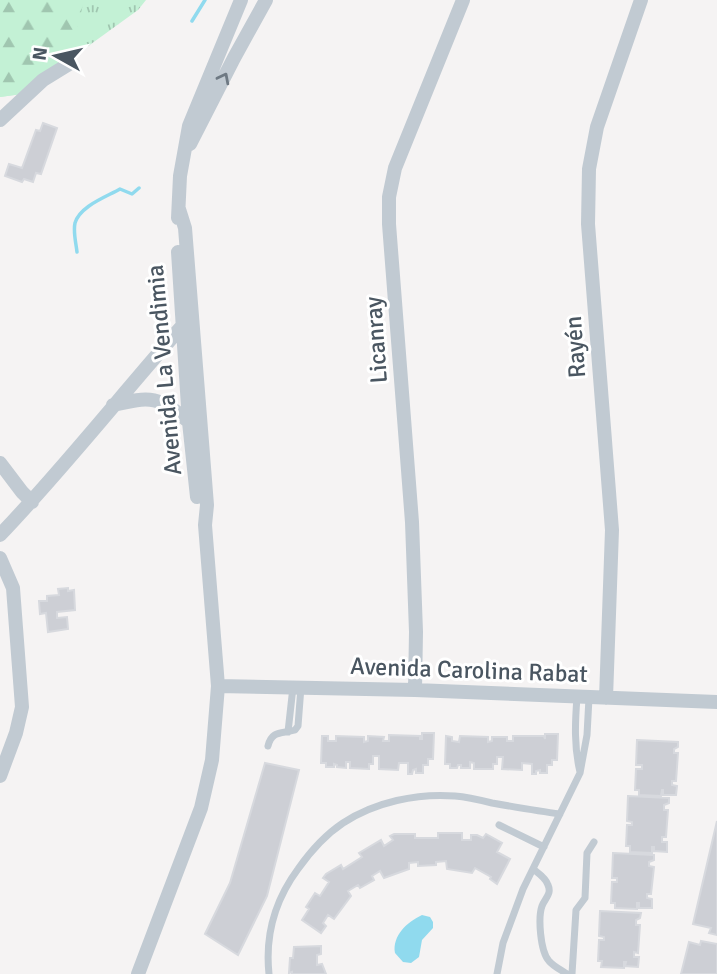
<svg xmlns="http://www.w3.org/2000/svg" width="717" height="974" font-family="Signika,sans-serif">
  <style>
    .grass { fill: url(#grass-tufts) }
    .forest { fill: url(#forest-firs) }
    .water { fill: #90daee }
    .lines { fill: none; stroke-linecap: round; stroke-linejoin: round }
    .stream { stroke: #90daee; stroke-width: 3.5 }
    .building { fill: #cdcfd5; stroke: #d7d9de; stroke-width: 2 }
    .lane { stroke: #c1cad2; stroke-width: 7 }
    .street { stroke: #c1cad2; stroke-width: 14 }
    .oneway { stroke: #6e7983 }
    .labels { text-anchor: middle; stroke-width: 6; stroke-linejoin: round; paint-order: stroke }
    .street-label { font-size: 24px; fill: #4a5661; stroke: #fff }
  </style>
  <defs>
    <pattern id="grass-tufts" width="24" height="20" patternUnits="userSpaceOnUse" patternTransform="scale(1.75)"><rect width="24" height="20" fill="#c3f1d5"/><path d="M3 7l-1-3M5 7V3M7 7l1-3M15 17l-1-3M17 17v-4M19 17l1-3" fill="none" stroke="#a0c6b0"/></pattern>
    <pattern id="forest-firs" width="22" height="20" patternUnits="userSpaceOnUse" patternTransform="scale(1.75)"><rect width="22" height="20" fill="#c3f1d5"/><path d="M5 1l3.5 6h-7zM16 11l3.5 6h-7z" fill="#a0c6b0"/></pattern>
  </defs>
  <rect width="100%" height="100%" fill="#f5f3f3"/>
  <path class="grass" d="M0,0H146L138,10L22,94L0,97Z"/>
  <path class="forest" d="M0,0H84L69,64L22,94L0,97Z"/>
  <path class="water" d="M422,915L430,917L433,922V928L422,940L419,957L411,963L403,962L395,953C392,936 407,922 422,915Z"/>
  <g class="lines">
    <path class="stream" d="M192,21L205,0
      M77,252C76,243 73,232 75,223C80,206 106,197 120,189L132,194L139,188"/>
  </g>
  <path class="building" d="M43,123L57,128L41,174L36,173L33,182L24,179L22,182L5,176L9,164L22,168L36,130L40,131Z
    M68,588V591L74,590L75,610L57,612V618L67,617L68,629L48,632L46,613L40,614L39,601H47V596L59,595L58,589Z
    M422,733H434L433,759H428V765H423V773H416V769L413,770L412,774H408V763H399L398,770L379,769V756H373V764H369V769L350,768V762H346V768L337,767V765L334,764V767H326V763H321L322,736H328V741H336V736L364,737V742L368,741V736L384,737L383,741H389V735L420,736V739H422Z
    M545,734H558L557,760H552V765H547V773H540V770L536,771V774H532V764L522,763V770L502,769L503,757H497V764H493V769H474V763L470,762V768H461V765H458L457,768H450V764H445L446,736L452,737V741L459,742L460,736L488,737V742L492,741V737H507V741H513V736H544L545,739Z
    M637,740L678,742V747L674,749V753H678L676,781H672V785L677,786L676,795H663V790H662L661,796L639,795V790H635L636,769H642V765H636Z
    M265,763L299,770L267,896L238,955L205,934L230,883Z
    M628,796L669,798V803L664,805V810H668L666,837H662V842H667V852L654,851V847H652V853L630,852V846H626L627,825H632V822L627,821Z
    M717,821V935L709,933L711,928L693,924Z
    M438,833H462V840H471V835H477L483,838L486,834L502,843L497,852L510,859L497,884L490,879L491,877L475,868L472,873L447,869L446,861L436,862V865L418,866V862L409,863V869L384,878L380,871L372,876L374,880L360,888L358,885L348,891L351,896L334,919L328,915L323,923L326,926L321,933L302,920L309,909L306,907L315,893L320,896L329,882L323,878L326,874L341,865L343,869L362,857L359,853L381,840L384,846L393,840L390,836L394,834H415V838H438Z
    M613,853L654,855V860L649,862V866L654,867L651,894H647V898L652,899V908H639V903H637V909L615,908V903H611L612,882H617V878H612Z
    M600,911L641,913L640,918L636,920V925H640L638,953L634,952V957H639L638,967L625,966L626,962H624V968L601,967L602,961H598L599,940H604V937L599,936Z
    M701,941L717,944V974H681L689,942L700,945Z
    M321,946V954L317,955V965L322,964L326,974H292V972L289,973L290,958H293L294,947Z"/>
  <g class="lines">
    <path class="lane" d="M577,697C575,723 574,747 580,772
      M288,732L293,687
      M268,746C272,730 282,734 295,730L298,726L301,687
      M499,825L544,847
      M533,869C538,873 546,878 548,885C552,894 545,898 542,906C538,917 540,951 549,961C553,966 561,970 567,974
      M269,974C265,936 275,900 298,869C310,852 325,835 343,823C375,802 417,793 455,796C468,797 480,800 492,803C515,807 538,811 560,814
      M497,974L503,943L523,889L580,773L587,735L589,698
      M572,974L576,910L585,898L587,853L594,842"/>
    <path class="street" d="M0,120L43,80L69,64
      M190,144L234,58L266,0
      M178,218L180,176L189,126L241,0
      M178,252L189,422L197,497
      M113,405C151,396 159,396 189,422
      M0,463L22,492L32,502
      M0,535C64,468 122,394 184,324
      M0,558L13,588L22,707L16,733L0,776
      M218,686L415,690L717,702
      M415,690L416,632L412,522L389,224V197L395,168L463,0
      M606,698L612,530L588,224L589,169L597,127L641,0
      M138,974L201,808L212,760L218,686L205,525L207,505L185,228L179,209"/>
  </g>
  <defs><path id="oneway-chevron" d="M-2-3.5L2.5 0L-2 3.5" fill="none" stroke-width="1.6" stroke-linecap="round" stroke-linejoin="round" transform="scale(1.75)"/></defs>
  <use class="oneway" href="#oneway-chevron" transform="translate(224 78) rotate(-63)"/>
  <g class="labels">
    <g class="street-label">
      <text transform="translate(376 340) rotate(-94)" y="8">Licanray</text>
      <text transform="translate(575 347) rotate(-94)" y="8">Rayén</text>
      <text transform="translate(164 370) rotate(-95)" y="8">Avenida La Vendimia</text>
      <text transform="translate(469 670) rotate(2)" y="8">Avenida Carolina Rabat</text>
    </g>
  </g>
  <g transform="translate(56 56) rotate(278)" stroke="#ffffff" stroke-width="5" paint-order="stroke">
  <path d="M0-5L12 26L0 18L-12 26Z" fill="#4a5661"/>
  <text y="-10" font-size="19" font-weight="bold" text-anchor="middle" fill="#4a5661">N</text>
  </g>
</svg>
